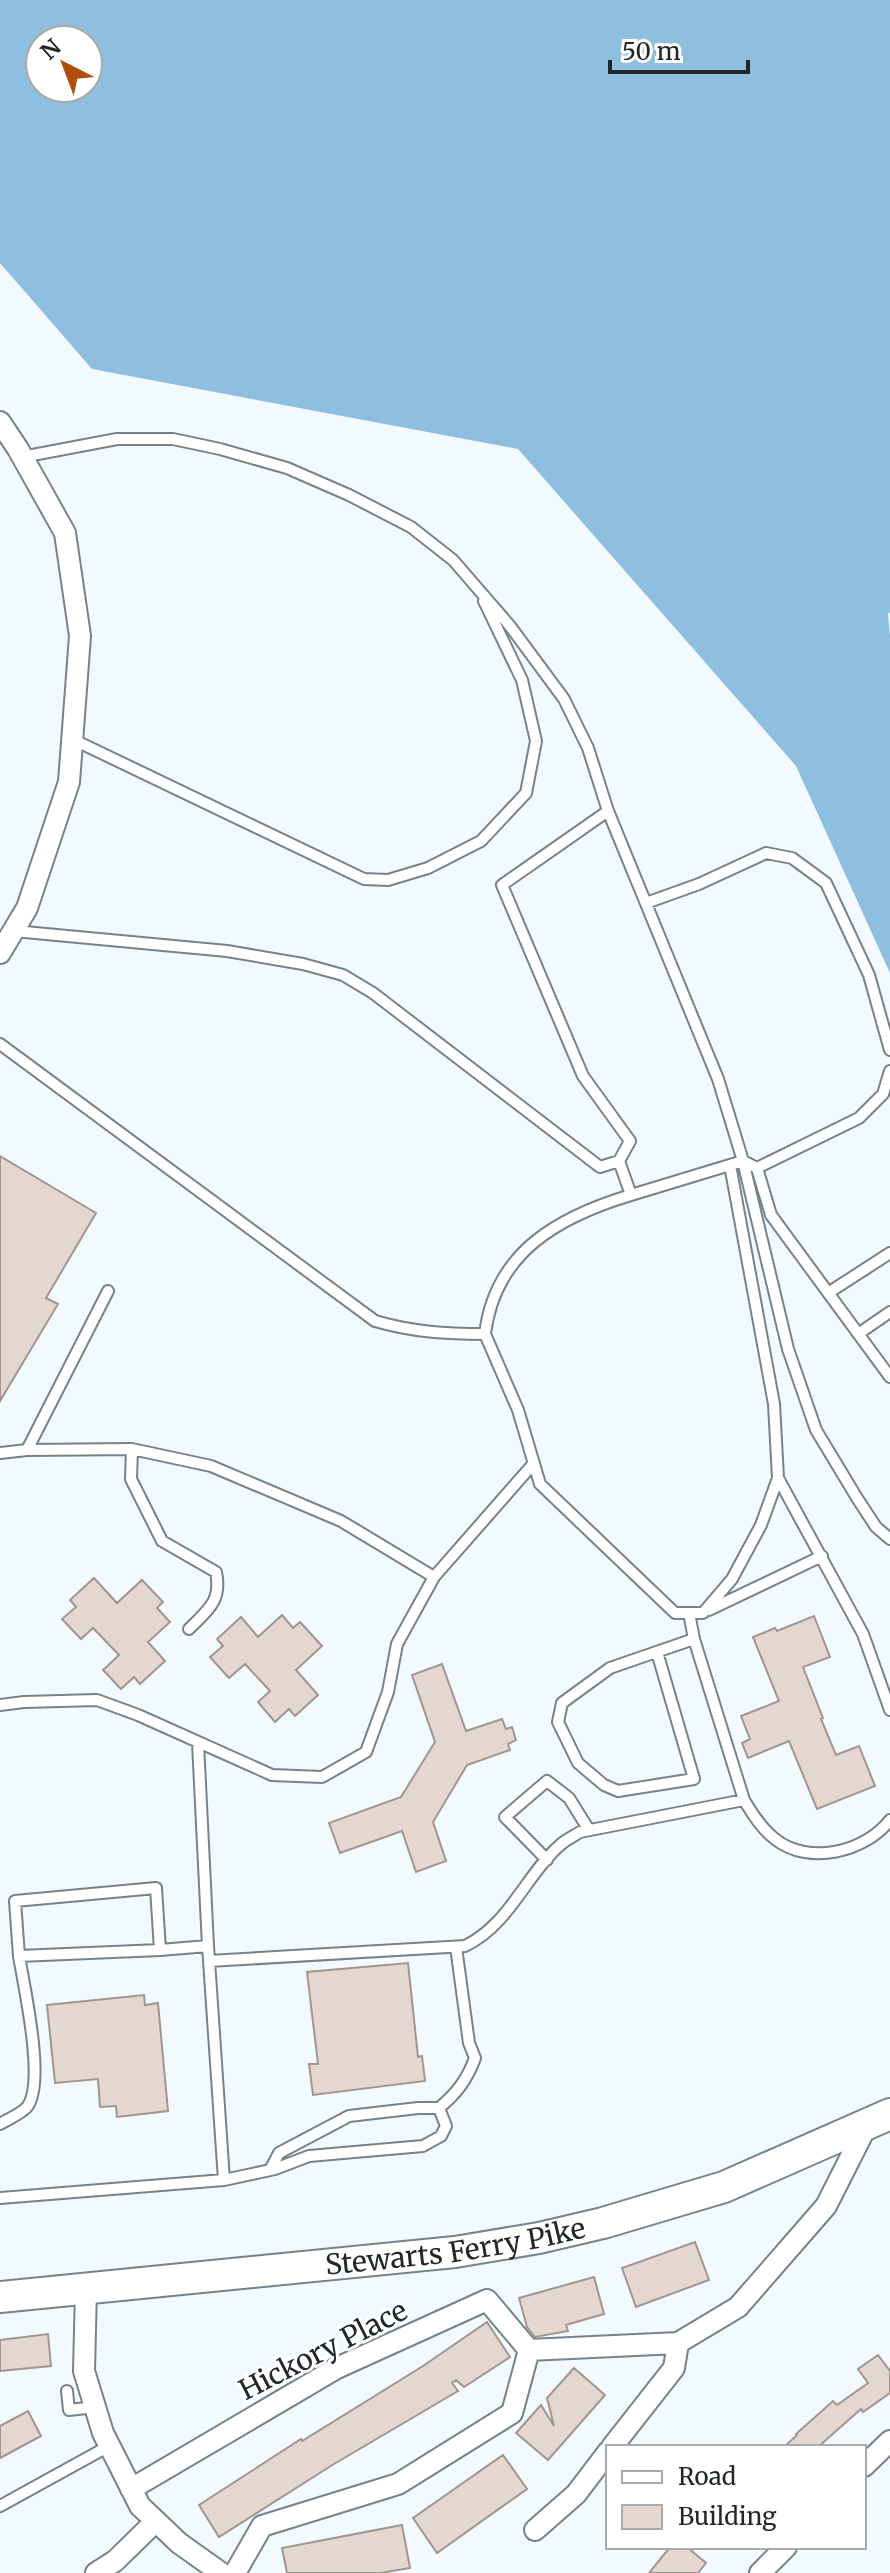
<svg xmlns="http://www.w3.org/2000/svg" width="890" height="2573" font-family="Merriweather,serif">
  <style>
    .forest { fill: #8ebfdf; fill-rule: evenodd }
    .building { fill: #e4d7d0; stroke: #a1958f; stroke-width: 2 }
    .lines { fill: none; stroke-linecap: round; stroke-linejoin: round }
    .lane-casing { stroke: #778289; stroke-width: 14 }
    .street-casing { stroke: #778289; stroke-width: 24 }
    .secondary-casing { stroke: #778289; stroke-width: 34 }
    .lane { stroke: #fff; stroke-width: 10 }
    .street { stroke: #fff; stroke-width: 20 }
    .secondary { stroke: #fff; stroke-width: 30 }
    .labels { text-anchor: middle; stroke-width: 6; stroke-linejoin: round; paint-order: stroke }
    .street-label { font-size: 28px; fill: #22272a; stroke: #fff }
  </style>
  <rect width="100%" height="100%" fill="#f3faff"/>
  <path class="forest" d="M0,0H890V612L888,614L890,636V973L796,766L518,449L92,369L0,263ZM40,40H88V88H40Z"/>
  <path class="building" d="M0,1156L96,1213L46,1298L58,1304L0,1401Z
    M94,1578L117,1603L142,1580L163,1602L157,1608L170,1622L148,1642L165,1661L140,1684L134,1677L121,1689L103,1670L119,1655L93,1628L81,1639L62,1619L76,1607L70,1600Z
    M282,1615L293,1628L300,1622L322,1646L296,1670L318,1695L295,1716L289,1709L275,1722L258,1702L270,1691L245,1664L229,1678L210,1657L223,1646L217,1639L241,1617L258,1637Z
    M814,1616L830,1657L803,1667L823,1718L821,1719L836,1755L859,1746L875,1786L817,1809L789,1741L748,1758L742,1743L750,1739L741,1716L779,1701L753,1637L775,1628L777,1631Z
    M442,1664L466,1731L502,1719L506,1729L512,1727L516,1740L508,1744L510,1750L467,1765L433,1822L446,1861L416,1872L402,1831L340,1853L329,1823L401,1797L435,1742L412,1675Z
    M408,1963L418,2057L422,2056L425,2081L313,2095L309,2064H318L307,1972Z
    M144,1995L145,2005L158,2003L168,2111L117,2117L116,2106L100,2107L98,2079L55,2083L47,2005Z
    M695,2242L709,2280L636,2307L622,2268Z
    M594,2277L604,2314L566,2325L568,2331L535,2337L527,2327L519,2298Z
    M487,2322L510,2357L464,2387L456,2380L452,2383L458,2391L334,2464L219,2537L199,2505L301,2439L302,2441L423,2366Z
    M48,2334L51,2366L0,2371V2340Z
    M878,2355L890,2371V2393L863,2412L861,2409L818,2447H784L797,2435L796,2434L833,2401L837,2405L868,2383L858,2369Z
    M574,2368L605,2395L548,2460L516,2433L541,2405L554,2426L547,2398Z
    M28,2411L41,2436L0,2458V2426Z
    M503,2455L527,2489L437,2553L413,2518Z
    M402,2525L410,2568L381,2573H287L282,2548Z
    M670,2547H687L706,2563L698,2573H649Z"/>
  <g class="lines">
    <g class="lane-casing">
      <path id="lane" d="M22,457L117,439H173L220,449L287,468L349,495L411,527L453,560L510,626L564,699L588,748L608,811L718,1079L743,1161L757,1168L859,1118L883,1094L890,1071
        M72,739L364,879L388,880L428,868L481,841L526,793L536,741L522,680L484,601
        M608,811L502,885L583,1076L630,1141L619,1161L631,1195L743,1161L788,1349L816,1430L857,1498L876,1527L890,1539
        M646,903L699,884L766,853L792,858L826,883L869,975L890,1050
        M14,931L227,951L303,964L343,975L373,993L600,1167L619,1161
        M0,1044L375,1321C413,1332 446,1334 485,1334C495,1252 558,1217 631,1195
        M757,1168L771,1215L890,1377
        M828,1293L890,1253
        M485,1334L518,1410L540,1484L675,1613H703L732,1579L761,1525L778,1478L774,1404L730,1165
        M858,1334L890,1312
        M132,1449L131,1479L162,1541L216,1572C222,1601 208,1610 189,1629
        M27,1450L108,1291
        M0,1453L27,1450L132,1449L211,1466L341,1521L434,1577L534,1463
        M778,1478L863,1634L890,1710
        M709,1610L822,1556
        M689,1613L694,1639L744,1800C753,1815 762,1829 775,1839C809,1866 865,1852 890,1820
        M657,1652L694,1779L618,1791L604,1785L578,1763L558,1722L562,1703L610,1668L694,1639
        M0,1705L24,1702L97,1700L138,1715L272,1775L322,1777L366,1752L388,1692L397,1644L434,1577
        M198,1743L208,1946L224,2180
        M547,1860L505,1817L547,1781L569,1798L589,1830
        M160,1950L19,1956L15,1901L156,1888L160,1950L208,1946
        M209,1961L465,1946C509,1925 526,1875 559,1846C565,1840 574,1836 580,1832L744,1800
        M439,2108C456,2094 467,2080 475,2058L469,2043L456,1947
        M0,2124C8,2119 21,2114 27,2107C46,2083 24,1987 19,1956
        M0,2198L224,2180L275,2169L309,2156L423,2146L441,2136L446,2126L439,2108H418L349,2116L279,2153L270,2170
        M67,2391L69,2410L95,2407
        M0,2506L109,2446"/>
    </g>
    <g class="street-casing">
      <path id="street" d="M0,422L18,449L65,533L80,636L69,782L27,908L0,953
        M86,2289L84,2371L103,2433L140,2506L179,2543L221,2573
        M529,2350L678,2343L738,2307L826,2206L867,2125
        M612,2447L674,2368L678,2343
        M864,2466L890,2441
        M131,2489L337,2368L487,2300L529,2350L512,2413L398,2484L262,2526L235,2573
        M535,2530L576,2494L608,2452
        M96,2573L115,2561L156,2521
        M760,2573L786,2547"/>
    </g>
    <g class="secondary-casing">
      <g id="secondary">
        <path id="s1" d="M0,2297L455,2252L539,2238L603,2223L724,2187L890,2114"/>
      </g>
    </g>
    <use href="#lane" class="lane"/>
    <use href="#street" class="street"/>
    <use href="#secondary" class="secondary"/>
  </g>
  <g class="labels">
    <g class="street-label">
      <text dy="10" stroke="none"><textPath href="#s1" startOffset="458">Stewarts Ferry Pike</textPath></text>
      <text transform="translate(323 2350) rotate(-27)" y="10">Hickory Place</text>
    </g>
  </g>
  <rect x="606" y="2445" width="260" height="104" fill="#ffffff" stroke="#a7a9aa" stroke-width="2"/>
  <rect x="622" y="2471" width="40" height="12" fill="#ffffff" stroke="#a7a9aa" stroke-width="2"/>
  <text x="678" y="2485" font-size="24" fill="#22272a">Road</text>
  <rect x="622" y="2505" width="40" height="24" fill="#e4d7d0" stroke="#a7a9aa" stroke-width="2"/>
  <text x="678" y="2525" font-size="24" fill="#22272a">Building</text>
  <g transform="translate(64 64) rotate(318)"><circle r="38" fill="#ffffff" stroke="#a7a9aa" stroke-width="2"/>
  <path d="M0-6L14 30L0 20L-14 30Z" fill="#af4e0d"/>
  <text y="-12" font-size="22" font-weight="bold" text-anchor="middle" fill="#22272a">N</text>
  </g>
  <path d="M610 60v12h138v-12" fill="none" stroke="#22272a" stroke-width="4"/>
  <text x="622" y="60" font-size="24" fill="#22272a" stroke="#ffffff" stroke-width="6" paint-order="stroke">50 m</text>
</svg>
